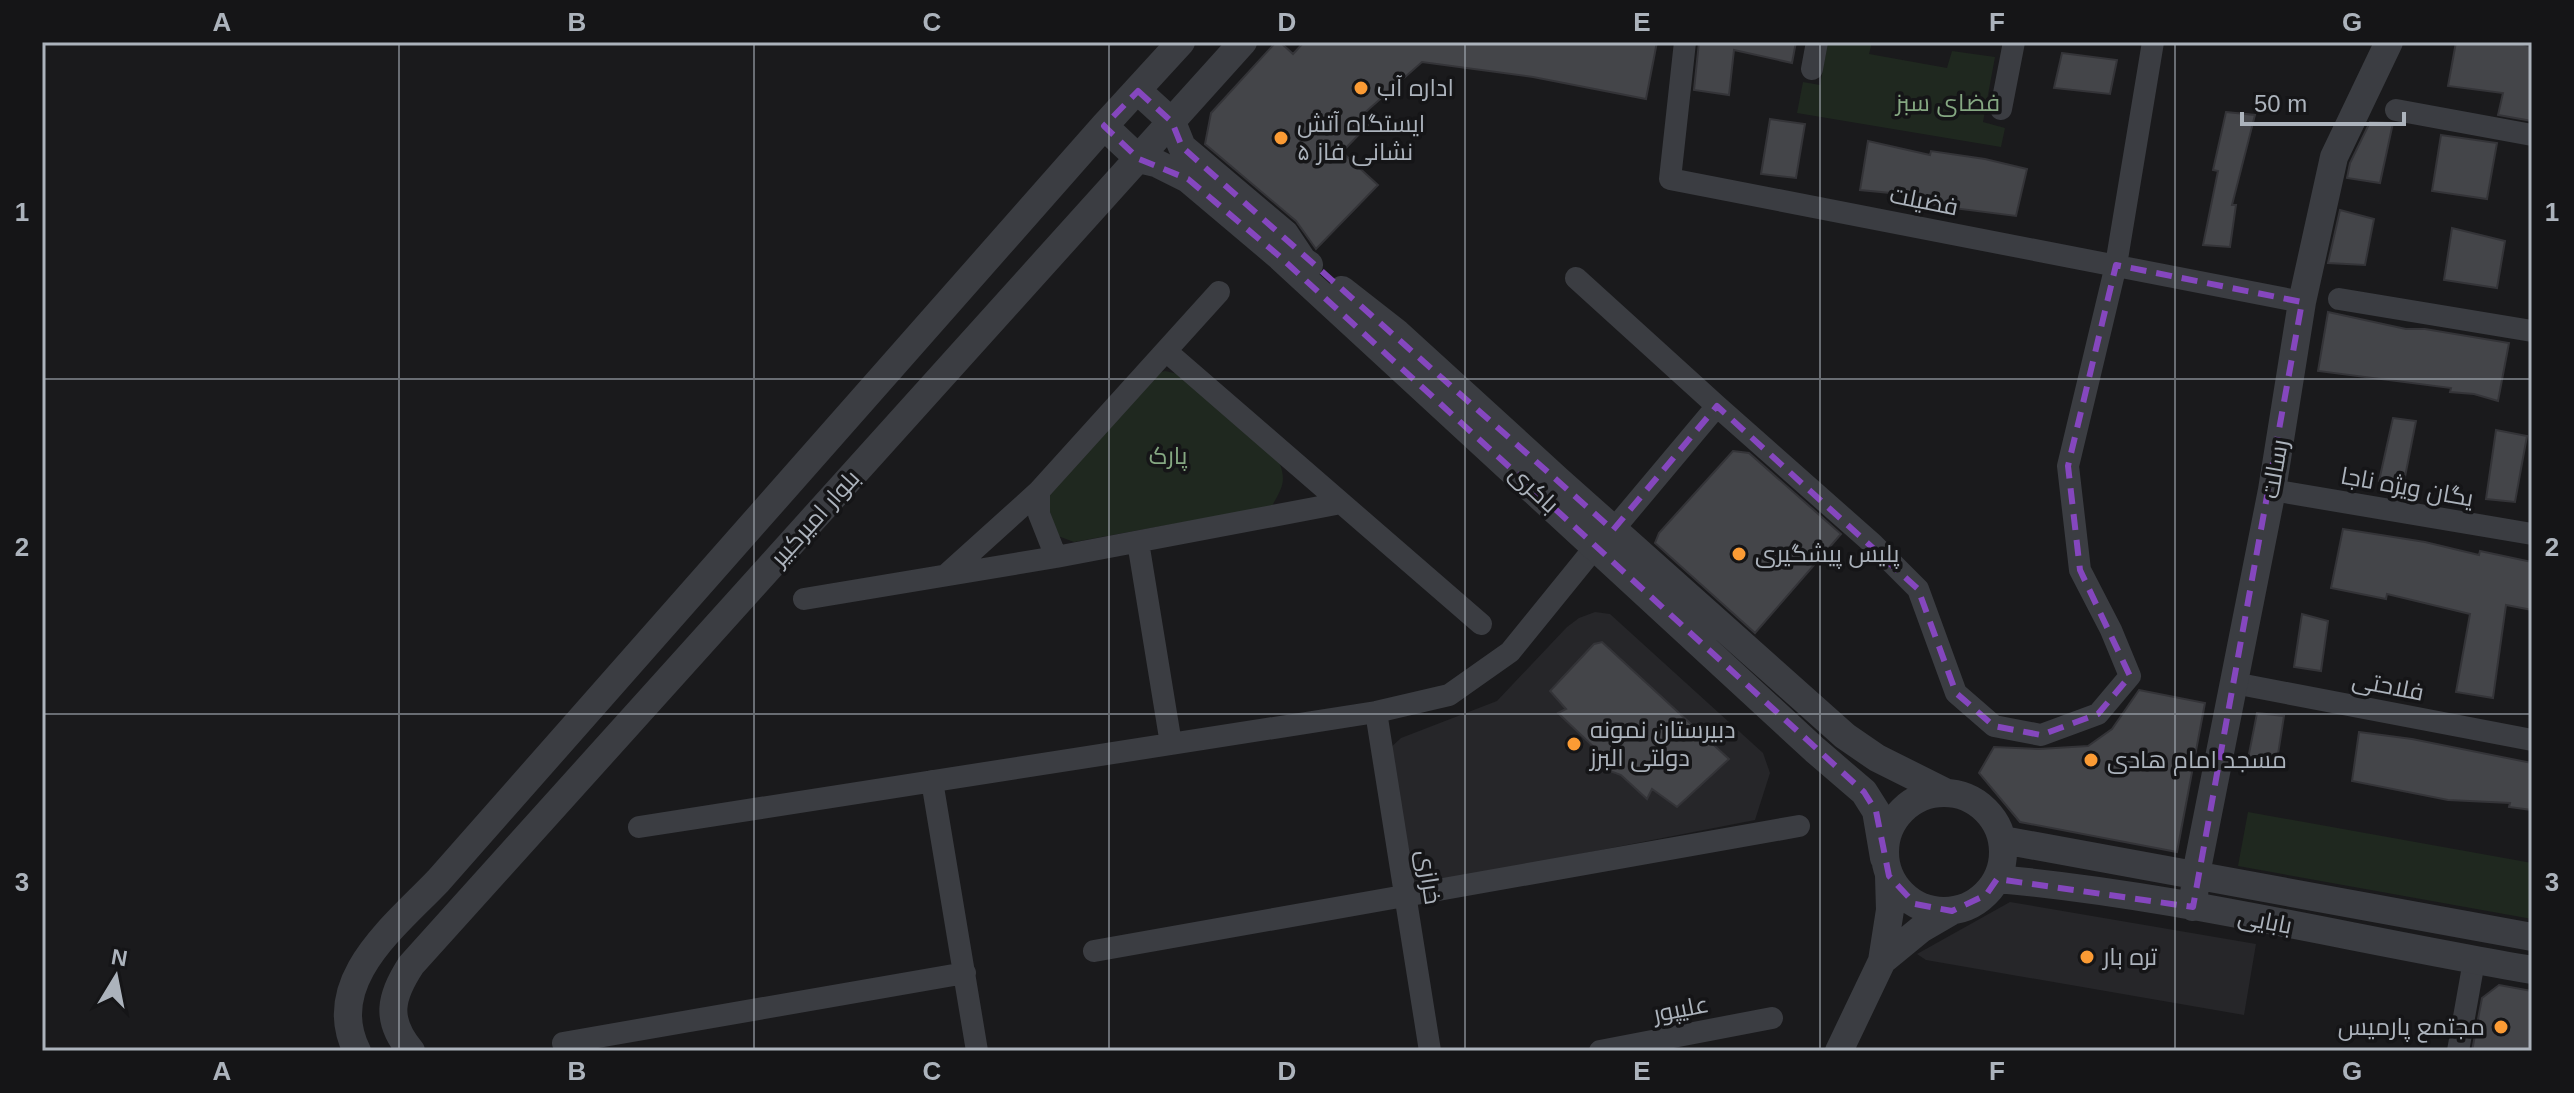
<svg xmlns="http://www.w3.org/2000/svg" width="2574" height="1093" font-family="Arial,Cairo,sans-serif">
  <style>
    .built { fill: #262629 }
    .green { fill: #1f281f }
    .building { fill: #444549; stroke: #343438; stroke-width: 2 }
    .lines { fill: none; stroke-linecap: round; stroke-linejoin: round }
    .minor { stroke: #3b3d42; stroke-width: 22 }
    .tertiary { stroke: #3b3d42; stroke-width: 28 }
    .marked { fill: none; stroke: #8547be; stroke-width: 6; stroke-dasharray: 16 10; stroke-linejoin: round }
    .grid { fill: none; stroke: #acb3bc; stroke-width: 2; stroke-opacity: 0.55 }
    .poi-dot { fill: #fb9b34; stroke: #151517; stroke-width: 3 }
    .labels { text-anchor: middle; stroke-width: 7; stroke-linejoin: round; paint-order: stroke }
    .poi-label { font-size: 24px; fill: #acb3bc; stroke: #151517; text-anchor: start }
    .park-label { font-size: 24px; fill: #85a882; stroke: #151517 }
    .street-label { font-size: 24px; fill: #acb3bc; stroke: #151517 }
    .neatline { fill: none; stroke: #acb3bc; stroke-width: 3 }
    .grid-label { font-size: 26px; text-anchor: middle; font-weight: bold; fill: #acb3bc }
  </style>
  <rect width="100%" height="100%" fill="#1a1a1c"/>
  <path class="built" d="M1595,612L1610,614L1763,753L1770,773L1755,820L1417,886L1403,877L1389,749L1401,738L1497,701L1567,627L1579,618Z
    M2010,902L2256,944L2244,1015L1926,960L1917,954Z"/>
  <path class="green" d="M1828,42H1872L1869,54L1947,68L1952,51L1995,57L1983,122L2005,128L2001,147L1797,113L1803,82L1820,85Z
    M1165,371L1178,374L1279,462C1287,481 1282,488 1272,506L1074,542L1058,536L1044,494L1152,375Z
    M2248,812L2532,863V919L2238,866Z"/>
  <path class="building" d="M1276,42H1280L1293,54L1304,42H1657L1646,99L1533,77L1422,62L1361,116L1369,124L1342,152L1378,185L1316,249L1296,221L1205,144L1211,113Z
    M1699,42H1796L1792,63L1734,50L1729,95L1694,90Z
    M2456,42H2517L2532,47V121L2498,115L2503,93L2448,86Z
    M2062,53L2117,60L2110,94L2054,88Z
    M2226,112L2255,115L2232,205H2236L2230,247L2203,245L2218,171L2213,170Z
    M1770,119L1805,124L1796,178L1761,174Z
    M2370,122L2393,123L2380,183L2347,178L2350,163Z
    M2441,135L2497,143L2487,199L2432,191Z
    M1868,141L1930,155L1931,151L1985,159L2027,169L2016,216L1921,204L1922,196L1860,190Z
    M2340,210L2374,219L2365,265L2328,263Z
    M2452,228L2505,241L2497,288L2444,280Z
    M2328,312L2406,329H2425L2509,343L2498,401L2474,394L2450,392L2451,388L2318,371Z
    M2393,418L2416,421L2404,482L2379,481Z
    M2496,430L2527,436L2515,502L2486,499Z
    M1733,451L1749,453L1841,534L1755,633L1655,543L1659,533Z
    M2343,529L2425,542L2479,555L2480,551L2532,562V610L2506,605L2493,698L2456,692L2470,614L2387,594L2386,599L2331,588Z
    M2302,614L2328,621L2321,671L2294,667Z
    M1602,642L1729,759L1677,807L1652,789L1647,799L1621,775L1594,765L1598,751L1558,713L1566,709L1550,691L1594,644Z
    M2139,690L2205,703L2177,852L2020,822L1979,773L1994,747L2039,749L2088,746L2112,729Z
    M2257,713L2284,716L2276,767L2247,764Z
    M2359,732L2412,739L2532,763V810L2509,807L2510,803L2448,800L2352,781Z
    M2499,985L2532,991V1051H2472L2482,998Z"/>
  <g class="lines">
    <path class="minor" d="M1685,42L1670,179L2302,302
      M1812,69L1817,42
      M2001,109L2014,42
      M2396,110L2532,135
      M1576,278L1717,406L1873,544L1918,589L1956,693L1994,726L2041,735L2098,714L2130,676L2111,630L2080,570L2068,466L2116,265L2153,42
      M2339,299L2532,331
      M1166,351L1481,624
      M2272,490L2532,534
      M1613,530L1717,406
      M1138,542L1171,744
      M1056,557L1039,514V491L1219,292
      M946,575L1039,491
      M804,599L1056,557L1341,503
      M2234,683L2532,740
      M1376,712L1430,1051
      M932,781L977,1051
      M639,827L1376,712L1449,695L1510,652L1596,546
      M1094,951L1799,826
      M563,1043L965,973
      M1600,1051L1772,1018
      M2458,1051L2474,961"/>
    <path class="tertiary" d="M1138,91L1172,122L1182,147L1285,234L1303,261L1309,265
      M1104,126L1139,159L1156,163L1188,179L1278,255L1815,750L1864,792L1876,811L1884,858
      M1342,290L1397,333L1558,480L1845,736L1877,758L1945,792
      M1885 852a59 59 0 1 1 118 0a59 59 0 1 1-118 0Z
      M2003,840L2532,937
      M1997,879C2177,895 2354,940 2532,970
      M2193,907L2196,874L2272,490L2302,302L2334,157L2389,42
      M1882,961L1921,929L1952,911
      M357,1051C322,982 395,926 438,881L1104,126L1181,42
      M411,1051C385,1020 390,997 411,965L1243,42
      M1839,1051L1882,961L1890,910L1889,876"/>
  </g>
  <path class="marked" d="M1138,91L1172,122L1182,147L1613,530L1717,406L1918,589L1956,693L1994,726L2041,735L2098,714L2130,676L2080,570L2068,466L2116,265L2302,302L2193,907L1997,879L1986,895L1952,911L1915,904L1889,876L1876,811L1864,792L1278,255L1188,179L1139,159L1104,126Z"/>
  <path class="grid" d="M399,42V1051M754,42V1051M1109,42V1051M1465,42V1051M1820,42V1051M2175,42V1051M42,379H2532M42,714H2532"/>
  <g class="poi-dot">
    <circle cx="1361" cy="88" r="8"/>
    <circle cx="1281" cy="138" r="8"/>
    <circle cx="1739" cy="554" r="8"/>
    <circle cx="1574" cy="744" r="8"/>
    <circle cx="2091" cy="760" r="8"/>
    <circle cx="2087" cy="957" r="8"/>
    <circle cx="2501" cy="1027" r="8"/>
  </g>
  <g class="labels">
    <g class="poi-label">
      <text x="1377" y="96">اداره آب</text>
      <text x="1297" y="132">ایستگاه آتش<tspan x="1297" dy="28">نشانی فاز ۵</tspan></text>
      <text x="1755" y="562">پلیس پیشگیری</text>
      <text x="1590" y="738">دبیرستان نمونه<tspan x="1590" dy="28">دولتی البرز</tspan></text>
      <text x="2107" y="768">مسجد امام هادی</text>
      <text x="2103" y="965">تره بار</text>
      <text x="2485" y="1035" text-anchor="end">مجتمع پارمیس</text>
    </g>
    <g class="park-label">
      <text x="1948" y="111">فضای سبز</text>
      <text x="1168" y="464">پارک</text>
    </g>
    <g class="street-label">
      <text transform="translate(1924 201) rotate(11)" y="8">فضیلت</text>
      <text transform="translate(2275 469) rotate(-80)" y="8">رسالت</text>
      <text transform="translate(2407 487) rotate(10)" y="8">یگان ویژه ناجا</text>
      <text transform="translate(1534 489) rotate(43)" y="8">باکری</text>
      <text transform="translate(815 518) rotate(-48)" y="8">بلوار امیرکبیر</text>
      <text transform="translate(2388 686) rotate(11)" y="8">فلاحتی</text>
      <text transform="translate(1429 877) rotate(81)" y="8">خرازی</text>
      <text transform="translate(2265 921) rotate(11)" y="8">بابایی</text>
      <text transform="translate(1681 1009) rotate(-11)" y="8">علیپور</text>
    </g>
  </g>
  <rect width="2574" height="1093" fill="none" stroke="#151517" stroke-width="88"/>
  <g transform="translate(116 977) rotate(10)" stroke="#151517" stroke-width="6" paint-order="stroke">
  <path d="M0-6L14 30L0 20L-14 30Z" fill="#acb3bc"/>
  <text y="-12" font-size="22" font-weight="bold" text-anchor="middle" fill="#acb3bc">N</text>
  </g>
  <path d="M2242 112v12h162v-12" fill="none" stroke="#acb3bc" stroke-width="4"/>
  <text x="2254" y="112" font-size="24" fill="#acb3bc" stroke="#151517" stroke-width="6" paint-order="stroke">50 m</text>
  <rect x="44" y="44" width="2486" height="1005" class="neatline"/>
  <g class="grid-label">
    <text x="222" y="31">A</text>
    <text x="577" y="31">B</text>
    <text x="932" y="31">C</text>
    <text x="1287" y="31">D</text>
    <text x="1642" y="31">E</text>
    <text x="1997" y="31">F</text>
    <text x="2352" y="31">G</text>
    <text x="22" y="221">1</text>
    <text x="2552" y="221">1</text>
    <text x="22" y="556">2</text>
    <text x="2552" y="556">2</text>
    <text x="22" y="891">3</text>
    <text x="2552" y="891">3</text>
    <text x="222" y="1080">A</text>
    <text x="577" y="1080">B</text>
    <text x="932" y="1080">C</text>
    <text x="1287" y="1080">D</text>
    <text x="1642" y="1080">E</text>
    <text x="1997" y="1080">F</text>
    <text x="2352" y="1080">G</text>
  </g>
</svg>
